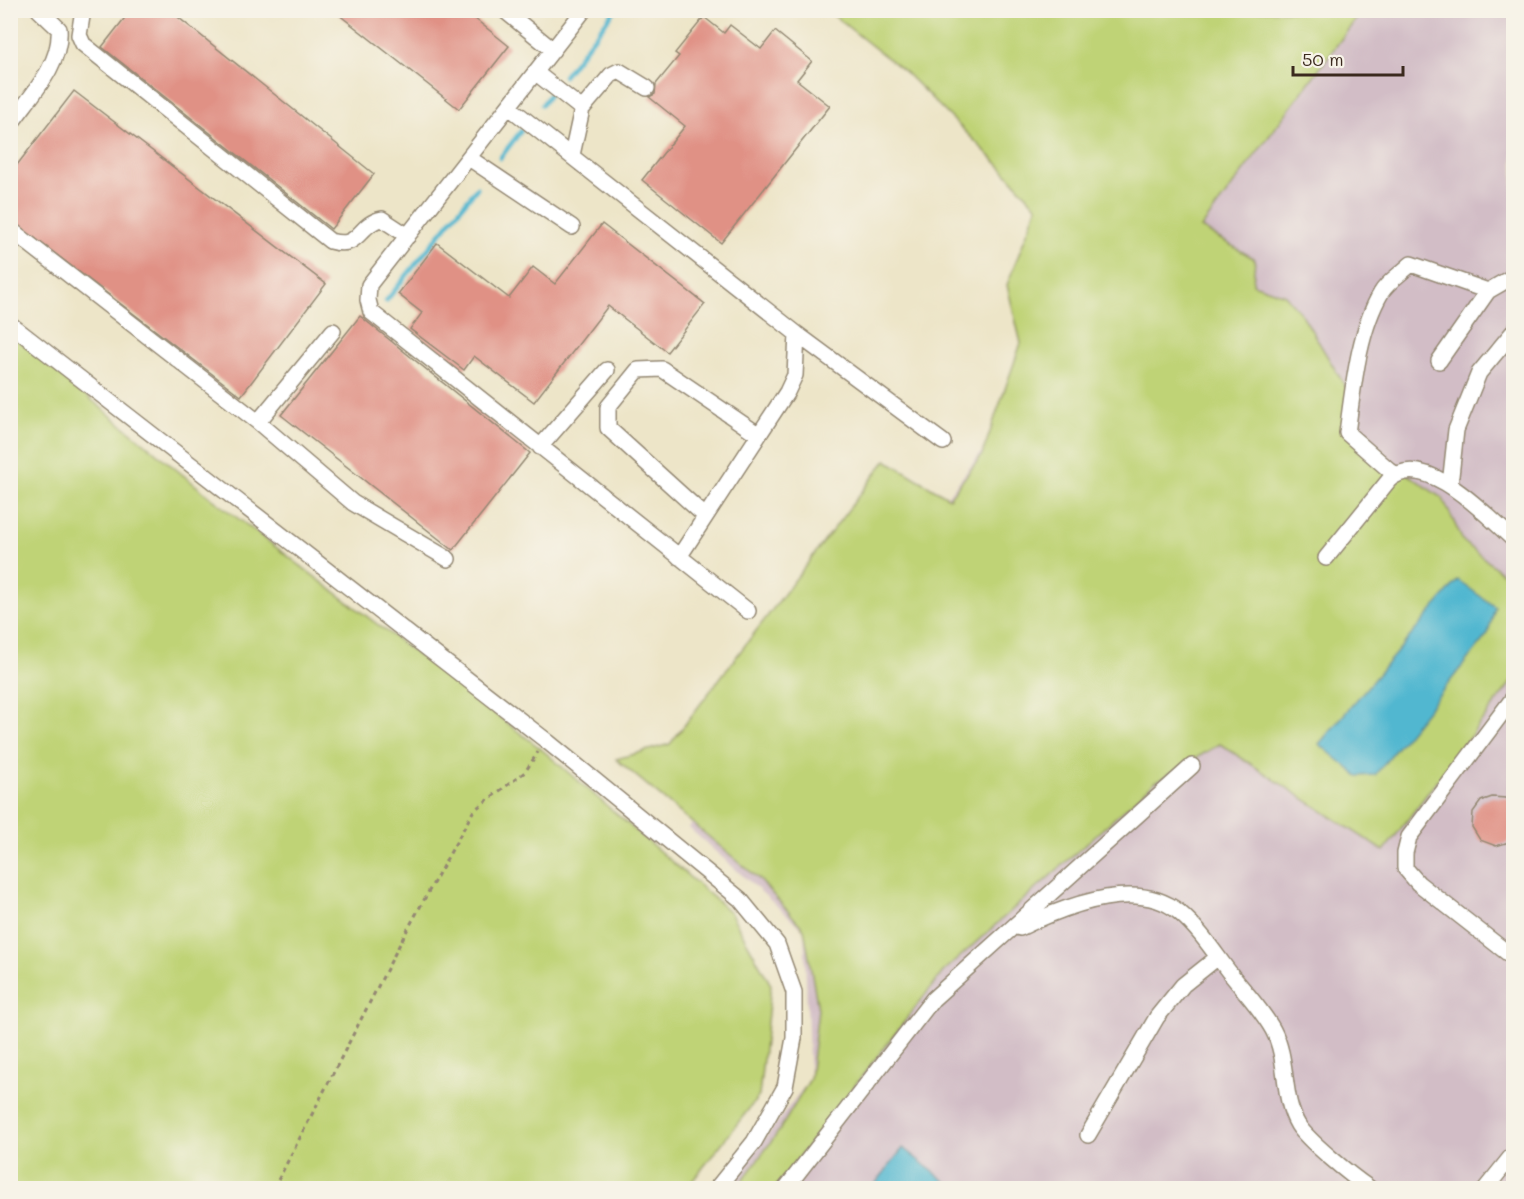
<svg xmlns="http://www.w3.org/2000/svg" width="1524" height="1199" font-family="Mali,sans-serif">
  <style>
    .industrial { fill: #d2bdc6 }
    .green { fill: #bfd376; stroke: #7d7e4a; stroke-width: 1.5 }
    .water { fill: #51b7d0; stroke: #467077; stroke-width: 1.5 }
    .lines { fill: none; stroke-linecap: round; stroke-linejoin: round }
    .stream { stroke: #51b7d0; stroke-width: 4.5 }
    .building { fill: #e09185 }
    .minor-casing { stroke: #948873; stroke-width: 18 }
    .path { stroke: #948873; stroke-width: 3; stroke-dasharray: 4.5 4.5; stroke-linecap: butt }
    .minor { stroke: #fff; stroke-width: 15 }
  </style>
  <rect width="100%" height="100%" fill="#f7f3e8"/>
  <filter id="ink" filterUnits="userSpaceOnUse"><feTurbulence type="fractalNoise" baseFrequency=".0167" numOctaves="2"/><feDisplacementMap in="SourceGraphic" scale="12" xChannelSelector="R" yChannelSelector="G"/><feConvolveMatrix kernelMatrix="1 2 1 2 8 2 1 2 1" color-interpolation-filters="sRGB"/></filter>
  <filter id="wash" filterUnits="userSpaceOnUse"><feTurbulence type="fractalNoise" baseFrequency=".008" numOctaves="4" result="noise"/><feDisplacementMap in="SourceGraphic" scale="24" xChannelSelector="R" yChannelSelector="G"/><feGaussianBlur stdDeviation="1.35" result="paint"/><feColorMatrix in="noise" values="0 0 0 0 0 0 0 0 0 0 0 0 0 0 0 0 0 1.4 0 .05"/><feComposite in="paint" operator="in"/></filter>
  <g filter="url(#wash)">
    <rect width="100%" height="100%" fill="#ede5c8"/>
    <path class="industrial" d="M1325,11H1513V1188H727L810,1079L804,930L689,828Z"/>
    <path class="green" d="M905,10L909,13L911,10L1362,11L1201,228L1255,259L1253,284L1285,295L1303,316L1359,409L1351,434L1443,499L1463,541L1513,582V680L1384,851L1220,744L1155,782L943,972L775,1188H737L779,1131L810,1079L818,1009L804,929L759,879L616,759L670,744L886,460L949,498L982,455L1021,343L1007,285L1037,207L999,165L905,72L828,11Z
      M10,333L210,497L540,748L730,912L771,985L759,1096L687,1188H11Z"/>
    <path class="water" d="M1458,580L1495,607L1488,634L1375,775L1358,776L1319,744Z
      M903,1148L954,1188H872Z"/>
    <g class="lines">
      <path class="stream" d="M564,76L615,10
        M542,105L549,95
        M500,158L521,131
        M386,301L477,188"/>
    </g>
    <g id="blocks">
      <path class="building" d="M131,10H169L374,174L331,229L102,47Z
        M333,10H464L509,46L459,109Z
        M704,17L724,33L730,25L761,49L775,31L812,61L797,80L830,106L721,243L642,180L685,126L649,97L655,94L656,84L679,56L675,53Z
        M74,91L326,284L241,396L10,219V174Z
        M602,224L705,304L667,352L608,306L534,402L474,356L464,370L410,329L422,313L398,294L437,243L509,298L533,267L555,284Z
        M360,316L530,453L453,550L281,415Z
        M1492,797L1506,798L1514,804V837L1509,842L1496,846L1480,840L1472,827L1473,812L1481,801Z"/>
    </g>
  </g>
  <g filter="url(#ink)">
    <use href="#blocks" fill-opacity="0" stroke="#948873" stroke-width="1.5"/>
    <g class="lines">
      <g class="minor-casing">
        <path id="minor" d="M83,10L79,35L83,44L330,241C361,250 357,224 382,219L408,236
          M504,10L553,50
          M584,10L369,285L368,300L371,312L748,611
          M535,72L582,109L611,75L619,71L647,88
          M509,107L797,334L943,442
          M10,125C30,96 62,65 59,29L39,10
          M572,155L582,109
          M469,158L572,227
          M10,229L258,422L353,503L448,559
          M10,324L548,742L740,899L777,944L794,992V1038L785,1087L754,1142L717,1188
          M1439,361L1488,291L1514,276
          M258,422L333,331
          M540,447L607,370
          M1395,475L1347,433C1353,390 1358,332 1381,293C1387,282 1402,273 1411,264L1488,291
          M1450,485L1456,430L1479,373L1514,331
          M705,516L608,428V407L638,370L662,369L759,435
          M679,557L787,392L795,375L797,334
          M1326,558L1389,480C1424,447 1488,517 1514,540
          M1514,697L1409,837L1405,853V868L1418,883L1514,958
          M1020,928C1063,907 1137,877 1179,912C1198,928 1212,949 1226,968C1241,988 1261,1008 1273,1030C1289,1060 1281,1096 1298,1125C1308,1141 1353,1177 1369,1188
          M1088,1135L1157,1017L1183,985L1218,957
          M786,1188L933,999L1192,766
          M1486,1188L1514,1153"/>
      </g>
      <path class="path" d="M274,1188L405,934L474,810L525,772L538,752"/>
      <use href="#minor" class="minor"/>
    </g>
  </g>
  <rect width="1524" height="1199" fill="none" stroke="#f7f3e8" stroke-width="36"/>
  <path d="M1293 66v9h110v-9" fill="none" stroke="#3b2a1e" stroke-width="3"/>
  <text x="1302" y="66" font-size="18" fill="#3b2a1e" stroke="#f7f3e8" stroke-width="4.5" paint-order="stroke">50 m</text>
</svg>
